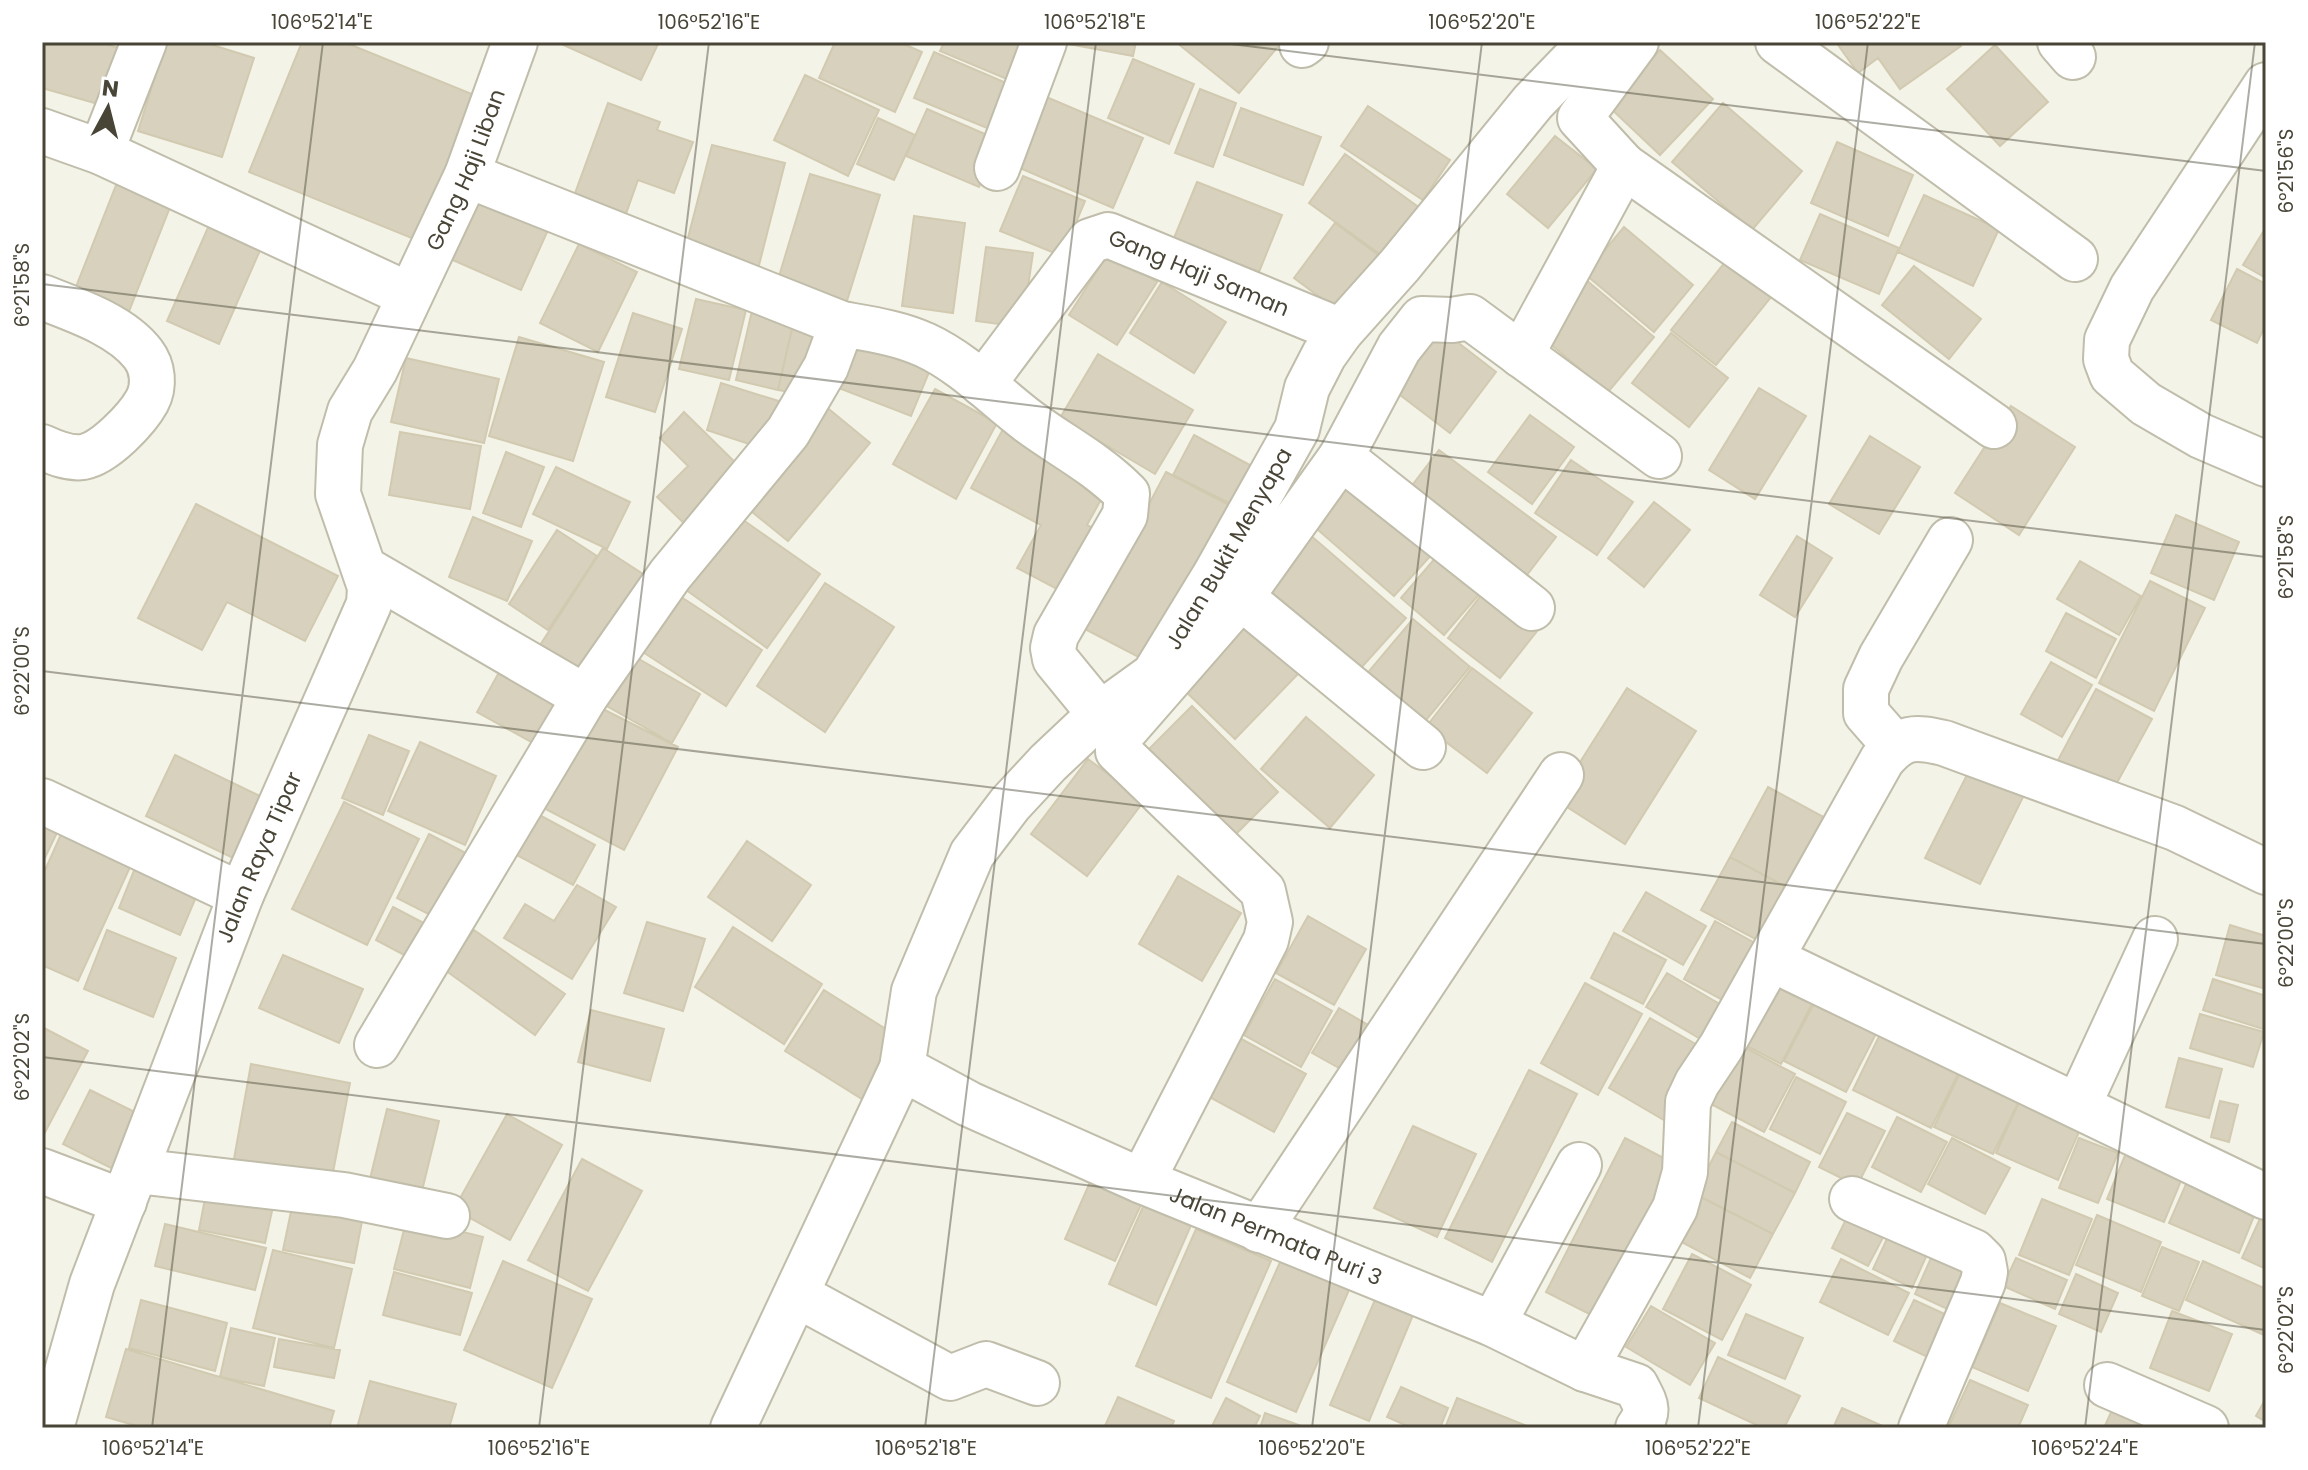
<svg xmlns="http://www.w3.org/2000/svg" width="2308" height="1470" font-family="Poppins,sans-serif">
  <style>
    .building { fill: #d7d1bd; stroke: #d2cab0; stroke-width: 2 }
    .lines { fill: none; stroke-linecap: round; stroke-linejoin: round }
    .minor-casing { stroke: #c0bdaa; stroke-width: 48 }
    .minor { stroke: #fff; stroke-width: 44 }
    .ticks { fill: none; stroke: #484436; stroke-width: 2; stroke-opacity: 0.45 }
    .labels { text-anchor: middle; stroke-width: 8; stroke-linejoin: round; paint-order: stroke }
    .street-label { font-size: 22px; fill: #484436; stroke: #fff }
    .neatline { fill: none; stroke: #484436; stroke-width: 3 }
    .ticks-label { font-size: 20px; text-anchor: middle; fill: #484436 }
  </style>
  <rect width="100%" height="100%" fill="#f4f3e8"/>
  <path class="building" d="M42,42H99L122,49L105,106L42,88Z
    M166,42H203L254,58L222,157L138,131Z
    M302,42H344L484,99L424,243L249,172Z
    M557,42H659L641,80Z
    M835,42H899L922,52L895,112L819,78Z
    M944,42H1037L1019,84L940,51Z
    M1058,42H1136L1133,56Z
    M1176,42H1279L1281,43L1239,93Z
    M1836,42H1958L1961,46L1900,89L1878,58L1858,73Z
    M1995,45L2048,102L2000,146L1947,89Z
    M1660,50L1713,99L1660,155L1607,105Z
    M934,52L1018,88L999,133L914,98Z
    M1133,59L1194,84L1169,144L1108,118Z
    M805,75L879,110L848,176L774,140Z
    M1200,89L1236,103L1213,167L1175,153Z
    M1037,93L1143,138L1113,208L1008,163Z
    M608,103L660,122L657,130L693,142L674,193L638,180L622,225L570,207Z
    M1723,103L1802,171L1752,230L1672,162Z
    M1368,106L1450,160L1423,200L1341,146Z
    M1241,108L1321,137L1303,185L1224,155Z
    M927,109L999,140L979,187L906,156Z
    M878,118L915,135L894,180L857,164Z
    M1555,136L1597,169L1548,228L1507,194Z
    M1837,142L1913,175L1888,236L1811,203Z
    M712,145L785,163L756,277L683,257Z
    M1345,154L1424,211L1388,260L1309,203Z
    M810,174L880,195L845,307L776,286Z
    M120,175L174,197L126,319L72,297Z
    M1023,176L1085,201L1062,256L1000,231Z
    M1197,182L1282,215L1259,272L1174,238Z
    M1924,195L1999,229L1973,286L1898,252Z
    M474,198L548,230L521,290L448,258Z
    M1820,214L1899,248L1879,294L1800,260Z
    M213,216L265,239L219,344L167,321Z
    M914,216L965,223L953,313L902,306Z
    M1335,223L1389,263L1348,318L1294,278Z
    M1624,227L1693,285L1654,332L1585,274Z
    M2266,227V278L2243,265Z
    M579,244L637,272L598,352L540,323Z
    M986,247L1033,253L1022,327L976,321Z
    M1109,252L1157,282L1117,345L1069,315Z
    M1726,261L1772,296L1716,365L1671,330Z
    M1914,266L1981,319L1949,359L1882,305Z
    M2237,269L2266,284V324L2257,343L2211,320Z
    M1585,279L1654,337L1608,392L1538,334Z
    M1162,282L1226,322L1194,373L1130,333Z
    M696,299L746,310L729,380L679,369Z
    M752,311L794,320L778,390L736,380Z
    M633,313L682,329L655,412L606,397Z
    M794,320L821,326L805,395L778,390Z
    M1434,324L1496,372L1450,433L1387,385Z
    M859,330L934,360L911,416L836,387Z
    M1671,333L1728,378L1689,427L1632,383Z
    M519,337L604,362L573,461L489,436Z
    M1098,354L1193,410L1155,474L1060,418Z
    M406,358L499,379L484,443L391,422Z
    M721,383L785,403L770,451L707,430Z
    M1759,388L1806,416L1755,499L1709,470Z
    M935,389L997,423L956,499L893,464Z
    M824,405L870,443L788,541L741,503Z
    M2011,406L2075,447L2019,535L1955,493Z
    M684,412L749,476L693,532L657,497L688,466L660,438Z
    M1530,415L1574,447L1532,504L1488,472Z
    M1003,429L1109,485L1087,525L1107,536L1074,598L1017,568L1041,525L971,488Z
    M400,432L481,446L470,509L389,495Z
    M1194,435L1261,471L1241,509L1173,475Z
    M1870,436L1920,467L1879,534L1829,504Z
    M1439,450L1556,537L1520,584L1404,496Z
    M506,452L544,467L521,527L483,513Z
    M1571,460L1633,502L1597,555L1535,513Z
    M556,467L630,502L607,549L533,514Z
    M1166,472L1233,507L1150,663L1083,628Z
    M1349,479L1433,553L1394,596L1310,523Z
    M1654,502L1690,530L1644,587L1608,558Z
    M196,504L338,576L305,641L227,602L202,650L138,618Z
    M729,510L820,574L767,648L675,582Z
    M2176,515L2239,542L2214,600L2151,573Z
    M473,517L532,541L507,601L449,577Z
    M557,530L597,556L548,630L509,604Z
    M1309,534L1406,618L1360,669L1264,586Z
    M1797,536L1832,558L1795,617L1760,595Z
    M603,548L657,583L587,690L533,656Z
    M1438,555L1481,592L1444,635L1401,598Z
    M2080,561L2141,596L2119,635L2057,599Z
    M2150,581L2205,608L2154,711L2099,683Z
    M825,583L894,627L825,732L757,686Z
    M666,587L762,650L726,706L629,643Z
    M1486,589L1538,630L1500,678L1448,638Z
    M2066,613L2116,639L2096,678L2046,651Z
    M1413,619L1470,667L1417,731L1359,683Z
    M1244,623L1298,674L1235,739L1182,688Z
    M625,651L700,694L672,743L598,701Z
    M508,656L582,697L551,753L477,712Z
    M2051,662L2092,685L2062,737L2021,714Z
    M1472,668L1532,713L1487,773L1426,727Z
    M1627,688L1696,731L1625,844L1556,800Z
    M2096,689L2152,719L2113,790L2058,760Z
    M591,703L678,747L624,850L538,805Z
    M1192,706L1278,792L1232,838L1146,752Z
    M1306,717L1374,775L1330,828L1261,769Z
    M369,735L409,751L383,815L342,798Z
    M420,742L496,776L465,845L388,811Z
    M175,755L262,797L233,858L146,816Z
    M1088,759L1144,801L1087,876L1031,834Z
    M1975,759L2029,785L1980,884L1925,858Z
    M1768,787L1840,826L1803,896L1730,857Z
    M344,802L419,839L367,945L292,909Z
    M42,810L63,820L42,864Z
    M532,811L595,845L573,885L509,851Z
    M66,823L136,854L78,981L42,965V877Z
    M429,834L481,861L448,924L397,898Z
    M747,841L811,885L772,941L708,897Z
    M1730,857L1803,896L1774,949L1701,910Z
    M137,863L199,890L180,935L119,908Z
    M1178,876L1241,913L1202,981L1139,944Z
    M577,885L616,907L572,979L504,938L525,904L554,921Z
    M1646,892L1706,926L1683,965L1623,931Z
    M393,907L437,930L419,963L376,940Z
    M1308,916L1366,949L1334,1005L1276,973Z
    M1715,921L1771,952L1739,1009L1684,979Z
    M647,922L705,939L683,1011L624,993Z
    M2230,925L2266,936V989L2216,975Z
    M733,927L822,984L784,1044L695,987Z
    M107,930L176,958L153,1017L84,989Z
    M474,930L565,994L535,1035L445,970Z
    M1614,933L1666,960L1643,1004L1591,978Z
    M283,955L363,989L339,1043L259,1008Z
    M1667,973L1735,1013L1714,1047L1646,1007Z
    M1773,977L1815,998L1781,1064L1739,1042Z
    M1275,979L1332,1011L1301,1067L1244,1035Z
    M2213,979L2266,996V1018L2263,1029L2203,1010Z
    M1585,983L1642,1014L1598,1095L1541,1063Z
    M824,990L900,1038L862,1099L785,1051Z
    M1819,994L1881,1024L1846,1092L1784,1061Z
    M1339,1008L1382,1033L1355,1077L1312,1053Z
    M591,1010L664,1029L650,1081L578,1062Z
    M2200,1014L2264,1032L2253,1067L2190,1048Z
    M1650,1018L1708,1051L1667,1122L1609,1088Z
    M1884,1026L1963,1064L1931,1128L1853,1090Z
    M42,1027L88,1051L42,1138Z
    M1236,1036L1306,1074L1274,1132L1204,1094Z
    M1742,1046L1795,1074L1764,1132L1711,1104Z
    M2179,1058L2222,1069L2209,1118L2166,1107Z
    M251,1064L350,1083L330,1188L232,1170Z
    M1962,1069L2021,1097L1993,1154L1934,1127Z
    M1529,1070L1577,1094L1492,1262L1445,1238Z
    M1796,1077L1846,1102L1820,1154L1770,1129Z
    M90,1090L153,1121L125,1175L63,1144Z
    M2021,1098L2082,1125L2058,1180L1996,1153Z
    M2220,1101L2238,1105L2229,1142L2211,1137Z
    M387,1109L439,1121L420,1199L368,1187Z
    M1847,1113L1885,1131L1857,1186L1819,1167Z
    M507,1114L562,1145L510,1240L454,1209Z
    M1897,1117L1947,1142L1921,1192L1872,1167Z
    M1732,1122L1810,1162L1795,1193L1716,1152Z
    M1413,1126L1476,1154L1437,1237L1374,1208Z
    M1625,1138L1679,1166L1601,1320L1546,1292Z
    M1952,1138L2010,1168L1985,1214L1928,1184Z
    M2079,1138L2118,1153L2098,1203L2059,1188Z
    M2128,1148L2185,1171L2164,1222L2107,1199Z
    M1716,1152L1795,1193L1773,1234L1695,1194Z
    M582,1159L642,1191L588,1291L528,1260Z
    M1094,1173L1145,1196L1115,1261L1065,1239Z
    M2190,1175L2259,1204L2239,1253L2169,1223Z
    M207,1188L274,1202L265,1243L199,1230Z
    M1695,1194L1773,1234L1750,1278L1672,1237Z
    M2042,1199L2092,1219L2069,1275L2019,1255Z
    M293,1202L363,1216L354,1263L283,1250Z
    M1145,1202L1192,1223L1156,1305L1109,1284Z
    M1850,1211L1887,1230L1868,1266L1832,1248Z
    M2263,1212L2266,1213V1269L2242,1258Z
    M2097,1215L2161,1242L2141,1292L2076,1265Z
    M407,1218L483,1237L470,1288L394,1269Z
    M165,1224L266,1248L255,1290L155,1266Z
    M1196,1229L1271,1261L1211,1398L1136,1366Z
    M1891,1230L1930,1248L1912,1288L1873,1269Z
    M2162,1247L2199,1262L2179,1311L2142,1296Z
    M1935,1249L1976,1267L1956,1313L1915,1294Z
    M273,1250L352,1269L334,1348L253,1328Z
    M1284,1253L1352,1283L1296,1412L1227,1382Z
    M1692,1254L1751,1285L1722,1340L1663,1309Z
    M2016,1258L2067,1280L2055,1309L2003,1286Z
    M1841,1259L1909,1293L1888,1335L1820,1302Z
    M503,1261L592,1299L552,1388L464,1350Z
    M2203,1261L2266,1289V1336L2186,1300Z
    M394,1272L472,1293L460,1335L383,1315Z
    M2076,1274L2118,1293L2101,1332L2059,1314Z
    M1380,1288L1418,1303L1369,1421L1330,1405Z
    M141,1300L227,1323L215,1371L129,1348Z
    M1914,1300L1960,1321L1940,1363L1894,1341Z
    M2000,1303L2056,1326L2028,1391L1972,1367Z
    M1651,1306L1715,1343L1690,1385L1626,1347Z
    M2172,1311L2232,1334L2209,1391L2150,1368Z
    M1746,1314L1803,1338L1785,1379L1728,1355Z
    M231,1328L275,1338L264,1386L220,1377Z
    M279,1339L340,1350L334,1378L274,1367Z
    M126,1349L334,1411L329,1428H144L106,1417Z
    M1718,1357L1800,1396L1784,1428H1763L1699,1398Z
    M1970,1380L2028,1405L2018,1428H1948Z
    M370,1381L456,1404L449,1428H357Z
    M1401,1387L1448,1408L1440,1428H1412L1387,1417Z
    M1118,1397L1174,1421L1171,1428H1104Z
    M1226,1398L1260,1416L1254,1428H1211Z
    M1457,1398L1532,1428H1445Z
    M2266,1398V1422L2256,1416Z
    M2115,1403L2152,1420L2148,1428H2104Z
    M1842,1408L1887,1428H1833Z
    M1265,1413L1307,1428H1260Z"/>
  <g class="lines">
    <g class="minor-casing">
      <g id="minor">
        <path d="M1778,42L2075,259"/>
        <path d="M2060,42L2073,57"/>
        <path d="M1302,45L1306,42"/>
        <path d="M2266,85L2132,288L2107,340L2106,359L2112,375L2146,404L2201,436L2266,464"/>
        <path d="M42,131L101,152L409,295"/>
        <path d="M101,152L144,42"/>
        <path d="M1624,166L1580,118L1636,42"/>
        <path d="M997,168L1044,42"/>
        <path d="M467,175L842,324C870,329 899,333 925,345C964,363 995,396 1028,421C1063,447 1095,462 1127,494L1125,515L1056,635L1053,648L1055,659L1100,714"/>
        <path d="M42,297C75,310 121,325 143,354C153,367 155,386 147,401C137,419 105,453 83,457C69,459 55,453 42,447"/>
        <path d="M1521,355L1624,166L1994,426"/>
        <path id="s1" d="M983,384L1090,241L1108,235L1341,331"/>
        <path d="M1341,457L1399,348L1422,319L1452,320L1470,317L1659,456"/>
        <path d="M365,569L585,697"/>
        <path d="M1241,597L1341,457L1532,608"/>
        <path d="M1894,745L1866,713V689L1881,657L1950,540"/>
        <path d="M42,801L241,895"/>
        <path d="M1792,969L2266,1197"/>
        <path d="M377,1045L585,697L670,575L788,432L826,367L842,324"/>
        <path id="s2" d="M902,1068L969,1104L1142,1181L1493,1324L1585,1369L1636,1386C1645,1404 1651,1410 1638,1428"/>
        <path d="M2078,1106L2155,939"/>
        <path d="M42,1171L124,1202"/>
        <path d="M137,1171L344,1195L447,1216"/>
        <path d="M1142,1181L1266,940L1270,922L1263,891L1118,751V738L1241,597L1423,747"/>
        <path d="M1852,1199L1974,1252L1983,1261L1985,1272L1983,1282L1921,1428"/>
        <path d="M1259,1230L1561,775"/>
        <path d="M797,1295L950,1378L986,1364L1037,1383"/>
        <path d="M1493,1324L1579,1165"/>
        <path d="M1585,1369L1675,1208L1685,1172L1688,1102L1697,1083L1721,1047L1882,760C1902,736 1914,736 1944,743L2175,828L2266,872"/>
        <path d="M2107,1385L2206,1428"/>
        <path id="s3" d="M51,1428L92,1284L241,895L369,604L370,587L338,494L340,445L350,411L375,370L467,175L515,42"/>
        <path id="s4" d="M733,1428L902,1068L914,991L972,854L1010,804L1048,763L1100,714L1154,675L1215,575L1297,429L1307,388L1324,355L1341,331L1400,265L1533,102L1591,42"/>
      </g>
    </g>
    <use href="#minor" class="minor"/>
  </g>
  <path class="ticks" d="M1214,42L2266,171M42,284L2266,557M42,671L2266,944M42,1057L2266,1330M152,1428L323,42M539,1428L709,42M925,1428L1096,42M1312,1428L1482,42M1698,1428L1868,42M2085,1428L2255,42"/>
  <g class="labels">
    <g class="street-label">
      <text dy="8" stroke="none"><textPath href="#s3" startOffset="1352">Gang Haji Liban</textPath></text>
      <text dy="8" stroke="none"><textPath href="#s1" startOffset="296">Gang Haji Saman</textPath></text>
      <text dy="8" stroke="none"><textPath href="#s4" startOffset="1028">Jalan Bukit Menyapa</textPath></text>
      <text dy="8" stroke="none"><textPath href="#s3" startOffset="608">Jalan Raya Tipar</textPath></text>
      <text dy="8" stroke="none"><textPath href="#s2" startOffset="410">Jalan Permata Puri 3</textPath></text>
    </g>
  </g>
  <rect width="2308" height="1470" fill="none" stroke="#ffffff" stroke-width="88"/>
  <g transform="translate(108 108) rotate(7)" stroke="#ffffff" stroke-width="6" paint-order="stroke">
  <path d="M0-6L14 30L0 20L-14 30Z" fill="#484436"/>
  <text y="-12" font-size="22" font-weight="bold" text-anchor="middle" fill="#484436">N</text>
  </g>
  <rect x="44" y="44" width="2220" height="1382" class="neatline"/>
  <g class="ticks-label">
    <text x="322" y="29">106°52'14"E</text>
    <text x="709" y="29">106°52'16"E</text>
    <text x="1095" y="29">106°52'18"E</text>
    <text x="1482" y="29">106°52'20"E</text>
    <text x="1868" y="29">106°52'22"E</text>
    <text transform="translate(2286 171) rotate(-90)" y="7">6°21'56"S</text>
    <text transform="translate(22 285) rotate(-90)" y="7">6°21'58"S</text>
    <text transform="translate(2286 557) rotate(-90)" y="7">6°21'58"S</text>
    <text transform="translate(22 671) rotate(-90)" y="7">6°22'00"S</text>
    <text transform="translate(2286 943) rotate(-90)" y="7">6°22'00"S</text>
    <text transform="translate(22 1057) rotate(-90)" y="7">6°22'02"S</text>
    <text transform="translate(2286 1330) rotate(-90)" y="7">6°22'02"S</text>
    <text x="153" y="1455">106°52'14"E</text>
    <text x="539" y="1455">106°52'16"E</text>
    <text x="926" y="1455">106°52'18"E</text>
    <text x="1312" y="1455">106°52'20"E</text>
    <text x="1698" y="1455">106°52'22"E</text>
    <text x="2085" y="1455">106°52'24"E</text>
  </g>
</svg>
